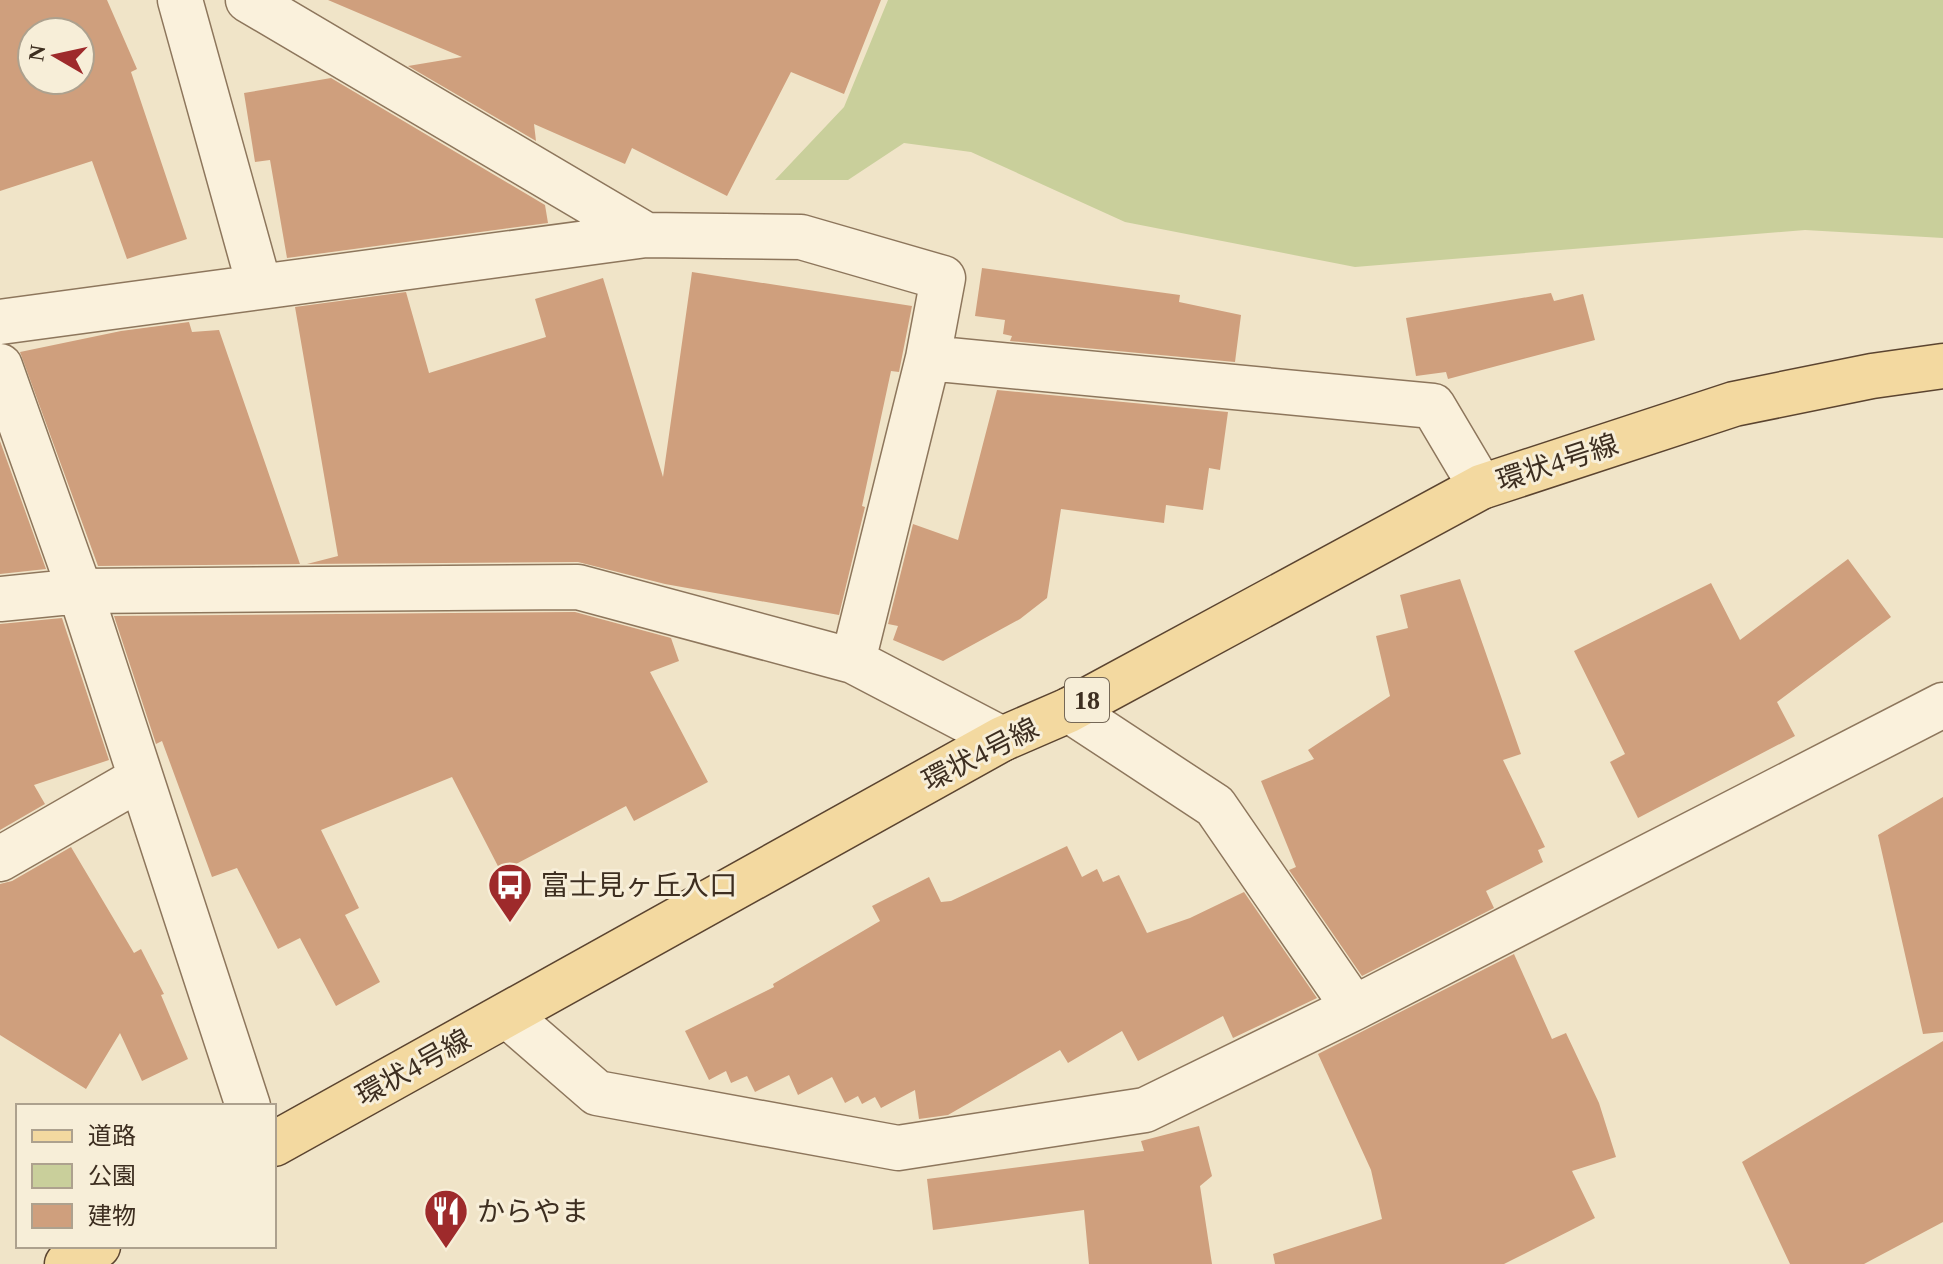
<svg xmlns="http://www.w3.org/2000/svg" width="1943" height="1264" font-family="'Times New Roman','Noto Sans JP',serif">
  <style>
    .green { fill: #c9cf9b }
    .building { fill: #cf9f7d; fill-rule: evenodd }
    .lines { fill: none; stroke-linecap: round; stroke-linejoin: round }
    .minor-casing { stroke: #8d765c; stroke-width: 47 }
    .primary-casing { stroke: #5b4430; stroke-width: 47 }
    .minor { stroke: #faf1dc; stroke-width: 44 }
    .primary { stroke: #f3d9a0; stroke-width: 44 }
    .labels { text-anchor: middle; stroke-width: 6; stroke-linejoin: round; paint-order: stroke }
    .shield { fill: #f7eed8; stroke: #756857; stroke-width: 2 }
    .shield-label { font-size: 26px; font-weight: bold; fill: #3d2e20 }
    .street-label { font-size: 28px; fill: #3d2e20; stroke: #f7eed8 }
    .poi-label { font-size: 28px; fill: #3d2e20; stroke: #f7eed8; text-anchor: start }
  </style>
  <rect width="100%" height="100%" fill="#f0e4c8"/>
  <path class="green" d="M888,0H1943V238L1805,230L1355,267L1125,222L971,152L904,143L848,180H775L844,107Z"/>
  <path class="building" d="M0,0H107L137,69L131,72L187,239L127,259L92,161L0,191ZM32,32H80V80H32Z
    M328,0H881L844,94L791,72L727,196L632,148L625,164L534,124L536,141L408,66L462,57Z
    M331,78L545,205L548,223L287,258L270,160L255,162L244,93Z
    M982,268L1180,295L1179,302L1241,315L1235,362L1010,341L1012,336L1003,334L1005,320L975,316Z
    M692,272L912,306L899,372L891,371L862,506L865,507L839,615L665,584L578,562L307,564L338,556L295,307L406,292L429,373L546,337L535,299L603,278L663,477Z
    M1551,293L1554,301L1583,294L1595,340L1448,379L1446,372L1416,376L1406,318Z
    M189,322L192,332L219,330L300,564L98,566L20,352L121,331Z
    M997,390L1228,412L1220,470L1209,468L1203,510L1166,505L1164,523L1061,509L1047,598L1020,619L943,661L893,640L898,626L888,624L913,524L958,540Z
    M0,441L46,569L0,574Z
    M1848,559L1891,617L1777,702L1795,736L1638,818L1610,762L1625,754L1574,651L1711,583L1740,640Z
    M1460,579L1521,754L1503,760L1545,847L1538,850L1543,862L1486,891L1494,908L1362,976L1289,870L1296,867L1261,781L1314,759L1308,750L1390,696L1376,636L1408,628L1400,595Z
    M575,612L671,638L679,661L650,672L708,782L634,821L626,806L501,872L452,777L321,830L359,908L345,915L380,982L336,1006L300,938L278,949L237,868L212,877L162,741L156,744L114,616Z
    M62,618L109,760L34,785L45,804L0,830V624Z
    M1943,797V1032L1923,1034L1878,835Z
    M1067,846L1082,877L1097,869L1103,882L1119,875L1147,933L1190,918L1244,892L1317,998L1233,1038L1223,1016L1138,1061L1122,1031L1068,1063L1060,1050L948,1115L919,1119L915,1090L881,1108L875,1097L862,1104L858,1096L845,1103L832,1077L798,1095L789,1075L755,1092L747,1076L731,1083L726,1071L709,1080L685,1031L774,987L773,984L880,921L872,906L929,877L941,902L951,901Z
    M71,847L134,953L141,949L164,994L161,995L188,1059L142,1081L120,1033L86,1089L0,1035V884L12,881Z
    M1514,954L1552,1039L1566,1033L1599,1103L1616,1157L1572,1171L1595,1218L1504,1264H1275L1273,1254L1382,1219L1371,1170L1318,1054Z
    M1943,1041V1222L1864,1264H1790L1742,1162Z
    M1199,1126L1212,1176L1200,1186L1212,1264H1089L1084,1210L933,1230L927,1179L1144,1151L1141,1141Z"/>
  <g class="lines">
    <g class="minor-casing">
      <path id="minor" d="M180,0L259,285
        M248,0L646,235
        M0,322L646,235L801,237L943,278L928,358L853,661
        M928,358L1433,406L1481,487
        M0,366L80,591L248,1106
        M0,599L80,591L578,587L853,661L1002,739
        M1069,710L1215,806L1354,1008
        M0,859L139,779
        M507,1015L597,1093L898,1148L1145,1110L1354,1008L1943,705"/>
    </g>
    <g class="primary-casing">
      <path id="primary" d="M274,1144L1002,739L1069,710L1481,487L1734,404L1872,376L1943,366
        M67,1264L98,1246"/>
    </g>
    <use href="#minor" class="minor"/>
    <use href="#primary" class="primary"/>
  </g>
  <defs>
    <g id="bus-pin" transform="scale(2.3)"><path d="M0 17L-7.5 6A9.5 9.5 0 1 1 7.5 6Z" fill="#9e2a2b" stroke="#f7eed8"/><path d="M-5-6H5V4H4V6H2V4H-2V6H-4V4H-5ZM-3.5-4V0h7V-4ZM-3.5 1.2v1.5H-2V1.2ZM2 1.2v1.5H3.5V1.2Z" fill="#fff"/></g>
    <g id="restaurant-pin" transform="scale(2.3)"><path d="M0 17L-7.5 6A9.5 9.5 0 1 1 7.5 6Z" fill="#9e2a2b" stroke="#f7eed8"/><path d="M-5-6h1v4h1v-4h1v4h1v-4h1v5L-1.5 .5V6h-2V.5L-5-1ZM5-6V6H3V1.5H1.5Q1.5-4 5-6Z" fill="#fff"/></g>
  </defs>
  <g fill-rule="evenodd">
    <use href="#bus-pin" x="510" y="885"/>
    <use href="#restaurant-pin" x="446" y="1211"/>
  </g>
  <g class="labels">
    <rect class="shield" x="1065" y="678" width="44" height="44" rx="6"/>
    <g class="shield-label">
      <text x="1087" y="709">18</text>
    </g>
    <g class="street-label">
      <text transform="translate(1557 462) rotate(-18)" y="10">環状4号線</text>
      <text transform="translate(980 754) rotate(-27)" y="10">環状4号線</text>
      <text transform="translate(413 1067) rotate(-29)" y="10">環状4号線</text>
    </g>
    <g class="poi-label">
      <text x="541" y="895">富士見ヶ丘入口</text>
      <text x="477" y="1221">からやま</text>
    </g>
  </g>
  <rect x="16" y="1104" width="260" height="144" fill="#f7eed8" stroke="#ada18e" stroke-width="2"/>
  <rect x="32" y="1130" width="40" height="12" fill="#f3d9a0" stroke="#ada18e" stroke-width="2"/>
  <text x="88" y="1144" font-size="24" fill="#3d2e20">道路</text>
  <rect x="32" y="1164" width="40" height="24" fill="#c9cf9b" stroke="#ada18e" stroke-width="2"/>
  <text x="88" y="1184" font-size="24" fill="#3d2e20">公園</text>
  <rect x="32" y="1204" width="40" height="24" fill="#cf9f7d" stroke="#ada18e" stroke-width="2"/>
  <text x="88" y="1224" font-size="24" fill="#3d2e20">建物</text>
  <g transform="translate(56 56) rotate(279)"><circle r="38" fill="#f7eed8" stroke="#ada18e" stroke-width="2"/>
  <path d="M0-6L14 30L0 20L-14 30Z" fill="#9e2a2b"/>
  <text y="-12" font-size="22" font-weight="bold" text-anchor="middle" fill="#3d2e20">N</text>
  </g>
</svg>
